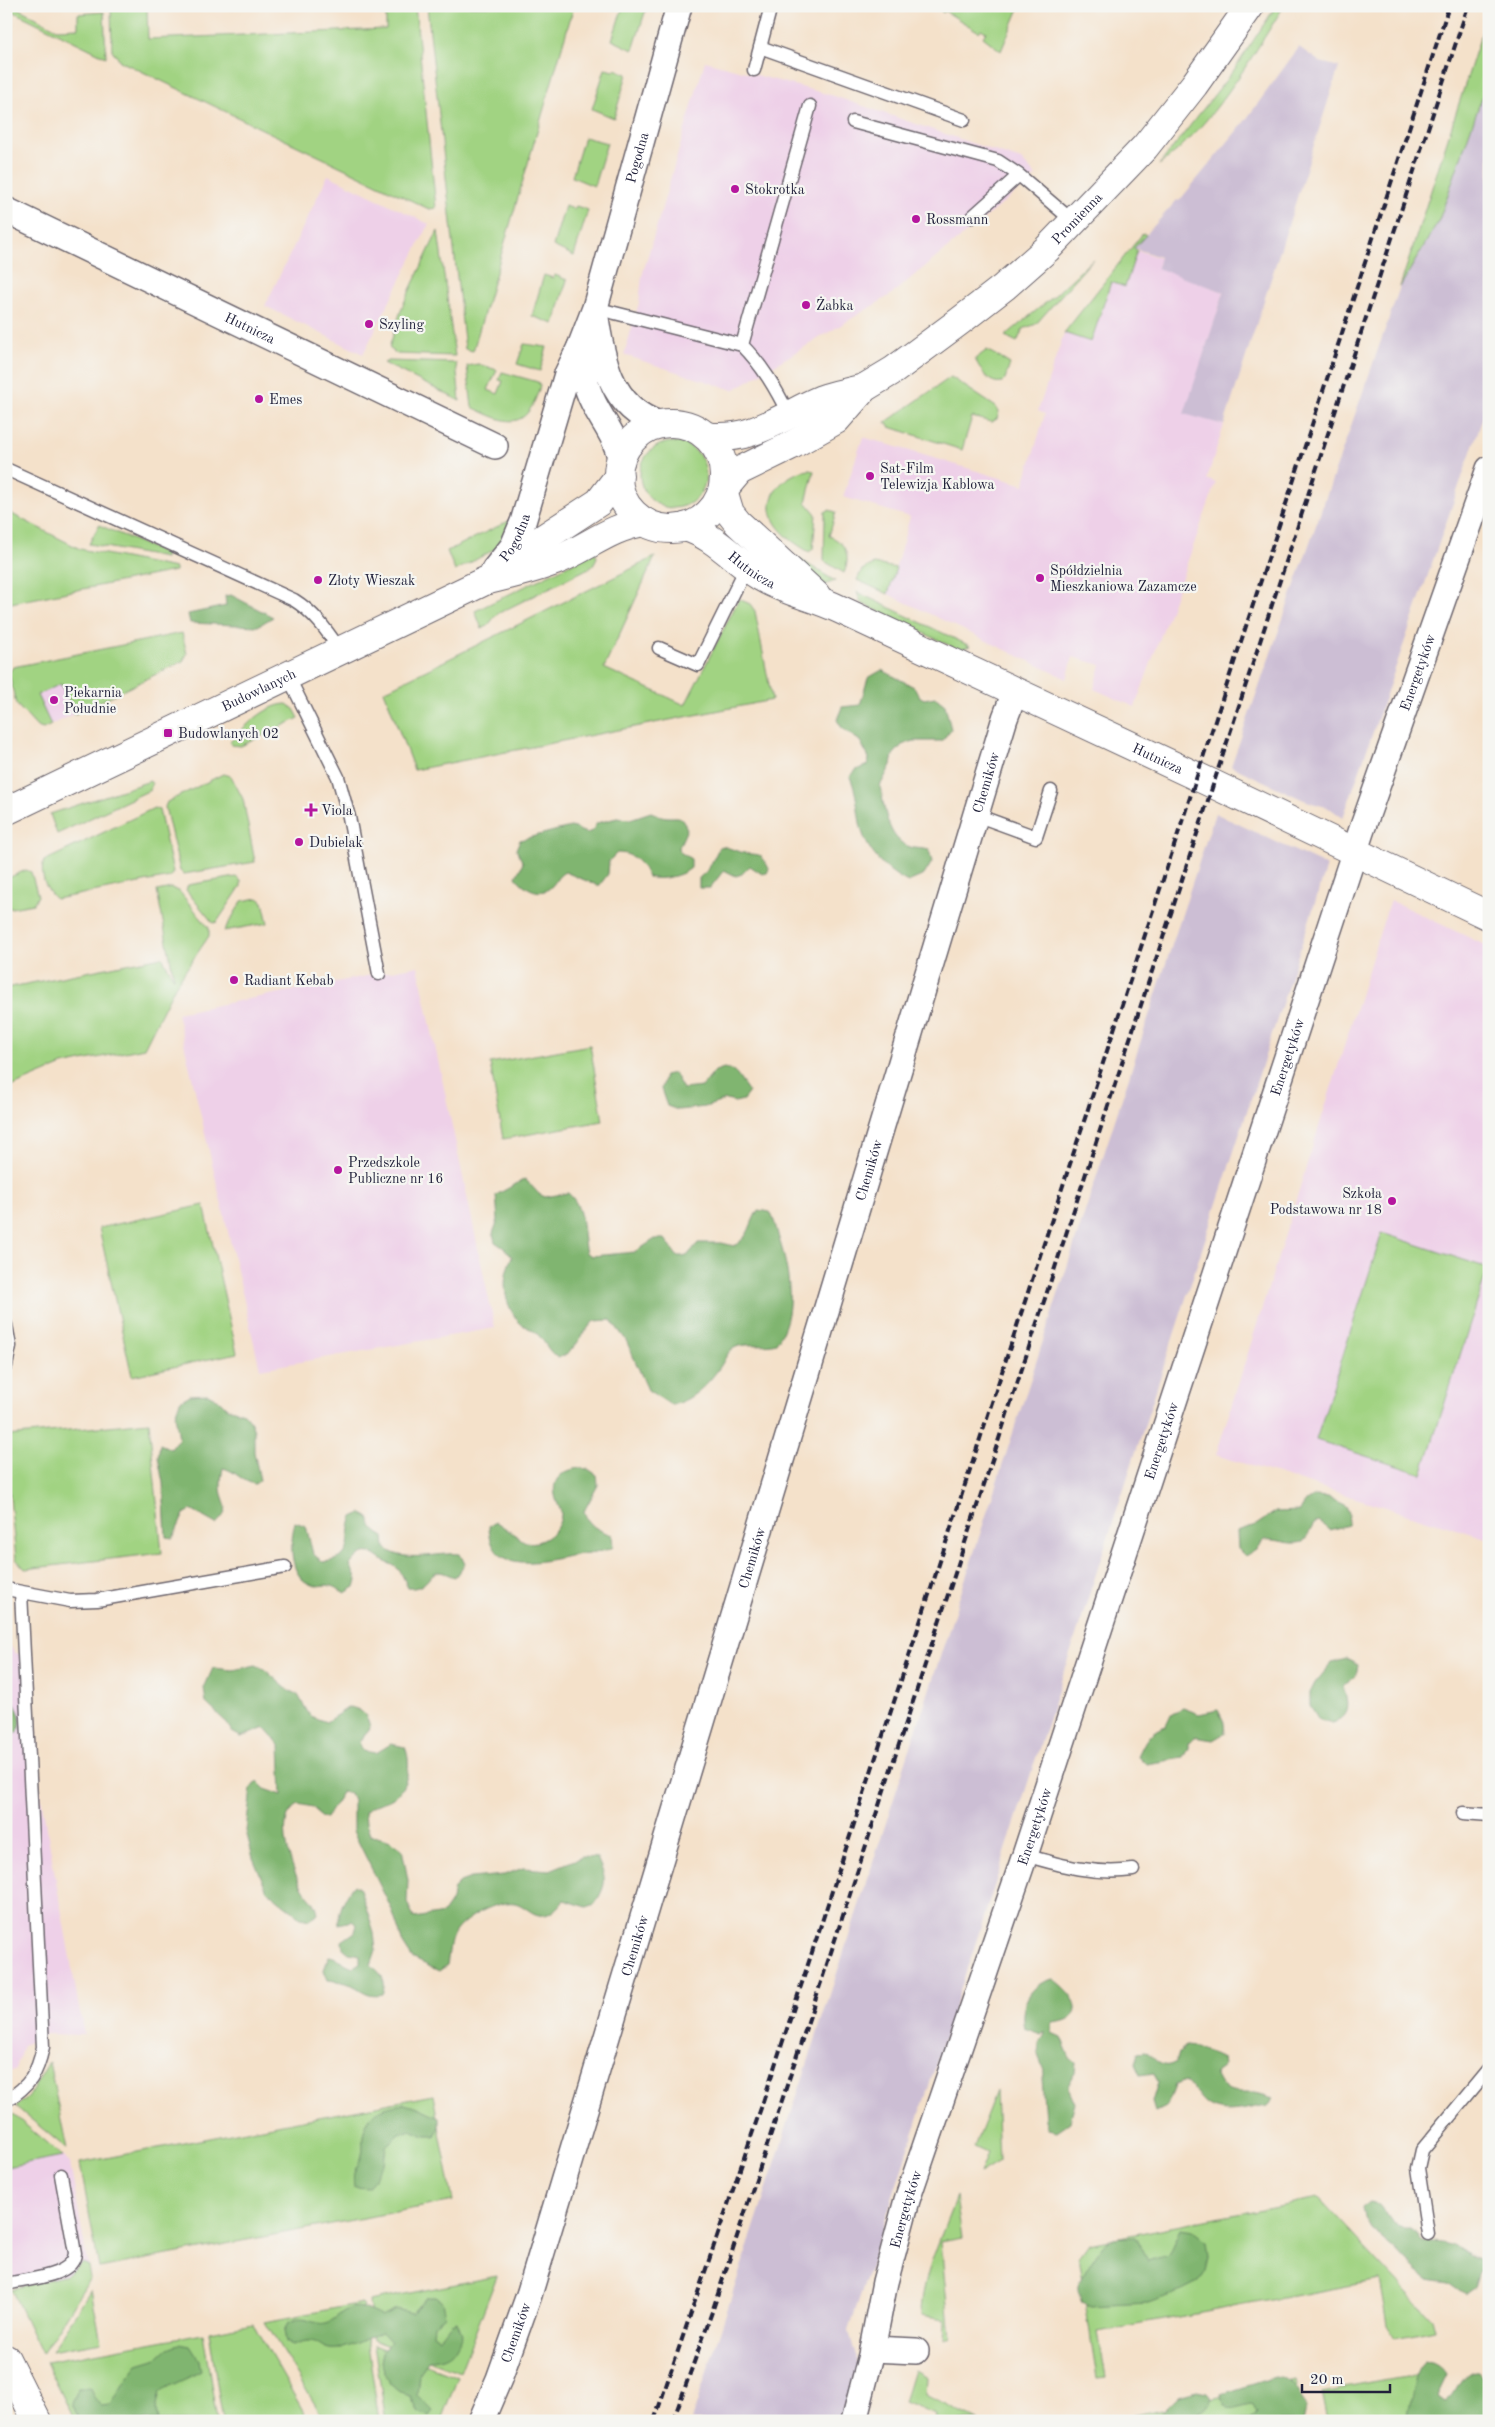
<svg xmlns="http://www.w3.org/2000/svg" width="1495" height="2427" font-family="'Old Standard TT',serif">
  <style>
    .built { fill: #eed0e8 }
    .industrial { fill: #ccbed4 }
    .green { fill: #a1d382; stroke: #627a5e }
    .forest { fill: #80b570; stroke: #516c56 }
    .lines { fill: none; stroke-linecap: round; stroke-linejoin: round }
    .service-casing { stroke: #6c656d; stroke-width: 15 }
    .minor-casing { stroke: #6c656d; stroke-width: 28 }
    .tertiary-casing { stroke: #6c656d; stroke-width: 30 }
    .service { stroke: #fff; stroke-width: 12 }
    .minor { stroke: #fff; stroke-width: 25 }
    .tertiary { stroke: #fff; stroke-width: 28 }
    .rail { stroke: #22223b; stroke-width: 4; stroke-dasharray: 8 4; stroke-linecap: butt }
    .poi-dot { fill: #b5179e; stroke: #f6f6f2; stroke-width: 2 }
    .labels { text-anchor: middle; stroke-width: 4.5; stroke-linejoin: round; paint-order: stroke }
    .street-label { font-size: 14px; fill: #22223b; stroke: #f6f6f2 }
    .poi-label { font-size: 14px; fill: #22223b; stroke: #f6f6f2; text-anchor: start }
  </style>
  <rect width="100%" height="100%" fill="#f6f6f2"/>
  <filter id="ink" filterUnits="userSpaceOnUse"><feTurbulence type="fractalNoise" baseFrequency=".02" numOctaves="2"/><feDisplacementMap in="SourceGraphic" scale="10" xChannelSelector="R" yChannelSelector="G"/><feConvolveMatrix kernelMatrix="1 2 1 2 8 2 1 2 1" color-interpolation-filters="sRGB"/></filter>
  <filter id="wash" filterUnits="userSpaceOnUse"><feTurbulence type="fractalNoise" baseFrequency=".0096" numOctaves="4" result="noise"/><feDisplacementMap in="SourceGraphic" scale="20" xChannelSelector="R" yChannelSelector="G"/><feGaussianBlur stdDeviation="1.12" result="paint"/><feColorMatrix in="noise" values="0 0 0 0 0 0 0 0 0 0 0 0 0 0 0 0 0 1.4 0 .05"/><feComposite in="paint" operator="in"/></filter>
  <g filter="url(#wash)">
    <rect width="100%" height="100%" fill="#f4e1ca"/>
    <path class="built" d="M705,61L834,96L1021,160L1036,176L889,296L733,390L624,355L639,303L642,276Z
      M328,175L429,224L363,354L265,306Z
      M1137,250L1160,258L1157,267L1224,292L1185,413L1224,425L1207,479L1216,483L1135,707L1094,689L1101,665L1073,657L1067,679L888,594L910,517L843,497L863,437L1024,485L1045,414L1038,411L1064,333L1091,342L1111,282L1125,286Z
      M61,684L75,714L51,725L36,696Z
      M1390,900L1489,947V1539L1216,1455Z
      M418,966L495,1328L260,1369L177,1013Z
      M6,1640L15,1653L32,1656L34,1759L84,2035L46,2034L23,2045L16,2069L6,2074Z
      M62,2156L70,2163L88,2266L82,2263L71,2273L56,2278L6,2280V2167Z"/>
    <path class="industrial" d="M1299,47L1320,62L1339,67L1224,425L1184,414L1224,292L1157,268L1160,257L1134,248L1177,200L1179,201L1245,121Z
      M1489,77V400L1343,818L1331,809L1304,800L1231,766L1400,287L1439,220Z
      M1215,813L1327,866L849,2331L860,2372L841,2421H691Z"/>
    <path class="green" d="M6,6H14L57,29L78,28V14L104,12L106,57L6,8Z
      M111,6H147L148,39L386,29V6H415L436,208L429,209L120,61L112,50Z
      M427,6H574L473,351L465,349Z
      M623,6H647L633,50L612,40Z
      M937,6H1020L1001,51L983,37L986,32L981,29L979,32L945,11L943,13Z
      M1276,6H1284C1250,60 1211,128 1159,165L1234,70Z
      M1489,10V77L1439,220L1400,287Z
      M605,69L614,71L615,69L627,74L614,118L592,109Z
      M584,137L607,143L594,186L572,177Z
      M565,206L574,209L576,206L588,210L574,256L553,246Z
      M438,231L455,356L397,354L389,348L402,307Z
      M1143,233L1146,235L1134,248L1137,250L1125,287L1111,282L1091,342L1064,333Z
      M1093,259L1036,324L1023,329L1017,342L1005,336L1054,296Z
      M544,275L553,278L555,275L567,280L554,324L532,316Z
      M524,344L547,347L540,371L517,364Z
      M987,350L1010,364L1005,379L1002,382C988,385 981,370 975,359Z
      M388,361L456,363L460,401L384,363Z
      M478,364L497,370L488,390L498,394L503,381L499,380L502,372L538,382L540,386C526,432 509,425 472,407L467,366Z
      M951,377L996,407L999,412L997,419L991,422L972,417L962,450L890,427L886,422Z
      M640 475a33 33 0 1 1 66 0a33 33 0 1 1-66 0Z
      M809,470L814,471L806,502L816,514L813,549L809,552C796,544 785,537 776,524C760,498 784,473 809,470Z
      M829,510L836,512L829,536C846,542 851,557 844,573L824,561L825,512Z
      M6,511L80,549L175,568V571L6,604Z
      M515,518L499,547L455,571L447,551Z
      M99,525L166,554L165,558L89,544Z
      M766,537L776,539L780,547L835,581L824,585Z
      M595,552L597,557L593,566L499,613C492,618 490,626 482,629L475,611Z
      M655,557L604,668L685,705L739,599L750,604L755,611L772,700L414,770L384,691Z
      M874,564L896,568L888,594L857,580L862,570Z
      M857,592L970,646L959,650L861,603Z
      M182,633L187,654L183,661L75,714L61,684L37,695L51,725L43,729L37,727L16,704L9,673L13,667Z
      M287,704L294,709L299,718L241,746L231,745L230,742C243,728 266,704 287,704Z
      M223,774L231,776L243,799L255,862L184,874L180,871L165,807L167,802Z
      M150,781L152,784L150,790L57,834L50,814Z
      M154,808L159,810L173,872L170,877L56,899C46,892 39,873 44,861Z
      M26,870L31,872L38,896L33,904L6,909V879Z
      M236,877L241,881V886L217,922L213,923L186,890L188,885Z
      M171,888L179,891L209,928V936L175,986L144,1048L63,1065L6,1089V988L162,957L174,978L157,891Z
      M258,898L263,902L268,923L224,931L242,901Z
      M590,1045L603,1121L503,1139L490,1063Z
      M204,1205L237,1353L132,1376L99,1228Z
      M1382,1233L1488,1268L1422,1474L1316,1440Z
      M149,1422L162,1553L25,1569L16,1559L6,1456L8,1436Z
      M49,2062L67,2149L16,2107L29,2096Z
      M996,2091L999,2162L979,2174L987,2153L974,2147Z
      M433,2095L453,2201L99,2268L80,2163Z
      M9,2111L62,2156L6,2167V2112Z
      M956,2197L962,2237L941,2241L950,2337L944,2340L945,2319L921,2315C921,2278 943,2233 956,2197Z
      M1319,2198L1432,2319L1435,2330L1396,2338L1388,2325L1380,2280L1098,2332L1106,2377L1097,2378L1079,2263V2257L1089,2243Z
      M82,2263L88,2266L90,2278L42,2354L11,2289L66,2275Z
      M497,2276L460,2372L373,2340L369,2301Z
      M91,2289L101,2342L52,2351Z
      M362,2303L379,2421H325L265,2322Z
      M253,2324L309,2421H223L209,2332Z
      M203,2333L217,2421H75L46,2362Z
      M374,2345L458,2377L441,2421H386Z
      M914,2370L926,2377L925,2395L978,2421H934L935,2415L904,2402Z
      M1422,2374L1430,2421H1328L1322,2392Z
      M1294,2381L1302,2421H1132L1131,2416Z"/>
    <path class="forest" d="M231,595L273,617L258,626L190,623L188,614L226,606L225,596Z
      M882,670L914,687L919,696L924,699L935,697L945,705L951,729L942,741H914L902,745L893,755L891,765L880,786C885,807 886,839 910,847C916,849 923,848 929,850L932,862L924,875L908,882C884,870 865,850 860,823C857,807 857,793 850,777L856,770L868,765L869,758L860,741L842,728L837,720L842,707L860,705L868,678Z
      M651,812C656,814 662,817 668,817C682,817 681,815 687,829L679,847L680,852L691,859V868C682,876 660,881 648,877C641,863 634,853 617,853L609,861L608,874L599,886L565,872C557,876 557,881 551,887C540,898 523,887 516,877L523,863L516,849L520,840C523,839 569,827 571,827C577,828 581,832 587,833L592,831L597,823L617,818L630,819Z
      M720,846C729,847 735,851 744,853C761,856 760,851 769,869L767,873L762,874L750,866L742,874L736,876L724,870L710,888H699V878L708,870Z
      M724,1068L734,1071L749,1092L743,1100L735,1102L726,1100L705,1107L678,1110L667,1106L661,1089L665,1075L674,1073L683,1089L702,1087L715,1071Z
      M525,1179L539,1194L545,1197L568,1193C585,1207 581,1232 586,1253L592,1256L635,1252L655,1239H665L677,1256H687L698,1243H722L734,1246C751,1235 748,1227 758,1210L770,1212C776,1223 777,1233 781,1245C790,1277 796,1315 776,1343C764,1347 744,1342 734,1348C726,1353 725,1360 720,1367C708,1384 692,1401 671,1405L648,1390L626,1340L611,1320L594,1321C581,1334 576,1352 558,1358C547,1351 545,1340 535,1332C531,1328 523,1327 519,1322C503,1303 501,1279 512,1257L504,1248L495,1242L493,1233L498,1220L496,1195Z
      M208,1394L219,1400L227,1408L244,1413L250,1420L254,1431V1452L260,1480L255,1484C242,1482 236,1471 223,1468C222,1473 221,1479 221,1484C220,1503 235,1506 216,1524L191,1510L184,1514L173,1538L166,1537L163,1483L158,1457L160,1444L171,1449L179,1438L175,1415L180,1401L190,1395Z
      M579,1468L588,1469L597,1475L598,1485L584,1511C588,1526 598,1530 612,1535L613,1547C606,1552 585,1553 575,1555C542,1561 490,1577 489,1526L496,1522C503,1526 521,1540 526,1542C542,1546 561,1530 561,1514C561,1509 557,1504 556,1499C550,1480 561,1471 579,1468Z
      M1314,1496L1328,1497L1346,1506L1349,1513L1348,1525L1329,1530L1319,1522L1315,1523C1310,1529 1309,1536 1303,1542C1289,1546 1278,1538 1264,1540L1256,1549L1245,1556L1238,1549L1237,1531L1256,1525L1275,1512L1300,1511L1306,1501Z
      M362,1513L370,1519C370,1529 376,1532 384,1537L385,1548C404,1564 438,1552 460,1554L465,1564L455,1577C450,1576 444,1572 439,1572C429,1571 428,1590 408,1588C405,1582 402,1572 396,1567C392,1564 386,1563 382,1560C368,1549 362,1550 350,1565L357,1580L355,1587L345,1593C340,1590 334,1586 327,1585C322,1585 317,1587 312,1585C288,1577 290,1542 295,1522L306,1526L313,1554L323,1562C358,1559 344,1538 353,1517Z
      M1346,1659L1358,1665L1356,1675L1343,1687C1348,1703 1351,1715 1333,1723L1318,1719L1310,1706V1693L1315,1683L1332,1663Z
      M6,1663C7,1670 5,1680 7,1687C13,1709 36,1722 6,1741Z
      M256,1665L264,1669L288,1690L298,1695L310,1716L326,1722L349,1707C362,1709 368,1715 370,1728L359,1742L363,1751L376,1753L391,1744L405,1747C412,1763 408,1787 393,1798C383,1804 376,1802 365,1812L366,1824L370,1835L391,1841L402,1849L408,1880L407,1902L414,1918L443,1913L452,1900L454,1888L460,1882L471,1878L504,1875L523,1868L550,1870L582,1857L597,1858C607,1880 607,1883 595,1904L587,1907L564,1900C557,1907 551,1917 539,1915C531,1914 524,1905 515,1903C498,1900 465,1917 455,1932C449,1941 449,1955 447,1965L439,1971L412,1958L403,1944L392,1910L353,1831V1801L350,1794L343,1791L326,1818L320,1817L313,1807L298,1804C295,1808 290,1812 288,1816C280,1835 293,1873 303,1888C309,1899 317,1901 318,1914L309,1920L301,1918L267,1891L253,1858L246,1831L251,1788L257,1781L265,1789L282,1795L280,1745L265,1728L241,1737L232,1732L226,1722L206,1703L204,1688L213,1668L233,1670Z
      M1183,1708L1199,1714L1218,1710L1224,1722L1225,1733L1213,1740L1194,1737L1188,1743V1748L1183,1758L1146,1764L1138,1756C1145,1741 1149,1731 1166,1726L1172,1713Z
      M354,1885L360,1889L374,1932L376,1950L371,1965C381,1973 388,1981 382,1994C368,1997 364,1991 352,1985C345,1982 336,1981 328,1980L324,1970L329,1956C338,1957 344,1964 353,1967L360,1963V1955L349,1953L343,1948L342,1941L355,1932L357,1925L352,1921L339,1924C337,1913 346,1894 354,1885Z
      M1053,1979C1076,1995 1091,2020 1052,2023V2033L1061,2037L1070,2058L1076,2063L1075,2073L1070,2081L1069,2089L1075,2103L1070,2122L1057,2131L1048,2129L1045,2120L1042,2078L1044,2070L1038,2055L1039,2044L1044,2036L1045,2031L1041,2034L1024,2028C1019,2007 1030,1983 1053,1979Z
      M1186,2046L1196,2047L1222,2059L1223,2067L1215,2073C1225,2095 1232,2093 1253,2093C1259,2093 1266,2096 1273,2098L1267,2105C1249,2108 1221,2117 1205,2104C1197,2097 1194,2088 1184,2081L1175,2085L1167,2106L1155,2112L1152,2102L1158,2082L1154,2073L1140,2075L1135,2064L1138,2052L1146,2051C1156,2060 1162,2071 1176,2062L1179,2052Z
      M404,2104L420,2108L439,2117V2127L435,2136H424L411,2130L399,2134L386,2146L384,2164L368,2188L354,2187C352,2167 356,2172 362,2155C364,2149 362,2142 363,2136C368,2110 381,2108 404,2104Z
      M1370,2202L1380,2204C1389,2218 1391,2229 1410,2228L1417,2233L1422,2242C1432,2242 1443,2242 1453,2246C1465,2251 1475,2263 1489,2260V2277L1480,2271L1475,2287L1465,2294L1448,2282L1427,2279L1416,2271L1394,2248L1371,2229L1365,2218L1363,2207Z
      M1180,2229L1193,2231L1206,2241L1208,2256L1205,2272L1198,2283L1182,2291L1148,2303L1091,2306L1081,2302C1080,2297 1077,2290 1078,2286C1080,2279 1103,2242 1108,2240C1115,2236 1127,2238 1135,2237L1147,2261L1168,2255Z
      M426,2297H435L442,2302L445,2315L434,2325L433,2334L439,2338L451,2323L457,2321L462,2334C454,2354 450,2359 429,2360L419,2374L417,2395L433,2411L429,2416L419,2413L410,2395L398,2391L390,2384L381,2362L383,2352L391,2342L382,2332C368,2337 353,2347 338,2349C316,2352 322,2333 293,2345L286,2342L284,2331L288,2322C307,2314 313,2326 326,2323C331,2322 335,2318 339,2315C355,2301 364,2309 381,2316L395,2309L412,2313Z
      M179,2344L190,2346L199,2360L201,2371C187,2379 173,2383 160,2392L156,2410L158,2421H79L72,2404L78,2388H90L94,2397L101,2406L111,2405L127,2378L138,2364L158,2358L169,2348Z
      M1425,2361C1437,2362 1442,2366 1448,2375L1438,2396L1446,2402C1459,2393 1460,2370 1478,2372C1491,2384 1489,2405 1489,2421H1406C1411,2404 1411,2370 1425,2361Z
      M1275,2377C1292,2380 1297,2393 1307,2406L1304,2421H1232L1235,2419H1251L1257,2412L1252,2403C1237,2404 1225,2417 1221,2394Z
      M1197,2391L1207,2393L1211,2398C1206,2413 1196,2410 1190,2421H1153L1178,2396Z"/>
  </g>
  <g filter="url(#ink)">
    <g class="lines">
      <g class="service-casing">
        <path id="service" d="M760,47L964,120
          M754,70L771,6
          M853,122L998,161L1019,175L1074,222
          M972,217L1019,175
          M595,308L742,345C763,366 776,389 789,415
          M742,345L810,106
          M6,469L294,600C315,613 327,631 340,650
          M659,648L698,665L746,568
          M288,676L338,777L349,817L379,974
          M976,815L1036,837L1051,791
          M6,1325L10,1346L6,1366
          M6,1589L70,1601L97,1600L285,1567
          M1463,1813L1489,1815
          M1025,1855C1062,1866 1095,1875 1133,1870
          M6,2101C30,2085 37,2075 43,2047L21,1592
          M1428,2234L1418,2168L1422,2150L1489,2069
          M6,2284C26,2279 74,2277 75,2253L61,2175"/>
      </g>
      <g class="minor-casing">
        <g id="minor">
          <path id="s1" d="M6,210L495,446"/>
          <path d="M595,311C601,356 610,409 660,424"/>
          <path d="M580,347C582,362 583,376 588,390C597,417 616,432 621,462"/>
          <path id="s2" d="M494,570L513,546L523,522L567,374L580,347L595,308L679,6"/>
          <path d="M872,2349L916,2351"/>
          <path id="s3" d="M481,2421L499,2379L529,2295L1005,718L1015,692"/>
          <path id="s4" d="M854,2421L871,2355L885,2282L907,2200L1025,1855L1361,832L1489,469"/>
        </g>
      </g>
      <g class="tertiary-casing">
        <g id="tertiary">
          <circle cx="671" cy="476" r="53"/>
          <path d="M706,436C751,443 783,415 822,399C835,394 850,392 864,388"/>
          <path id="s5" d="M723,490L739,471L790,446L836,420L864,388L894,370L960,321L1004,287L1047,249L1145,147L1194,85L1250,6"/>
          <path d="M723,490L730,513L738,523L816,595"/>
          <path id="s6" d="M685,527C716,536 734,561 761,577C788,593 812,596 839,609L1213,784L1489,916"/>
          <path d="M498,572L536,543L599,502L619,476"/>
          <path id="s7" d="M6,811L485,581C508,575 532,570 555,561C586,549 611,526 645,522"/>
          <path d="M6,2359L37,2421"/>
        </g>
      </g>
      <use href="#service" class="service"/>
      <use href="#minor" class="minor"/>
      <use href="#tertiary" class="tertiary"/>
      <path class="rail" d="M654,2421L762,2105L1449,6
        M673,2421L713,2309L832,1949L1468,6"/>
    </g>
  </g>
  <g class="poi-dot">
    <circle cx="735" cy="189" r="5"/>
    <circle cx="916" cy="219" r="5"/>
    <circle cx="806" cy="305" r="5"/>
    <circle cx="369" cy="324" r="5"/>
    <circle cx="259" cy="399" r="5"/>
    <circle cx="870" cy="476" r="5"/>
    <circle cx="1040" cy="578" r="5"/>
    <circle cx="318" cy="580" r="5"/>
    <circle cx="54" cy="700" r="5"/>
    <rect x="163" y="728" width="10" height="10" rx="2.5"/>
    <path d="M308.5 802.5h5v5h5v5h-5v5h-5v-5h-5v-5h5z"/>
    <circle cx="299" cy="842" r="5"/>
    <circle cx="234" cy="980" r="5"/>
    <circle cx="338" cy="1170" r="5"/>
    <circle cx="1392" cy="1201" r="5"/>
  </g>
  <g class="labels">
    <g class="street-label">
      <text dy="5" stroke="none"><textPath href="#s2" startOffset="439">Pogodna</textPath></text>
      <text dy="5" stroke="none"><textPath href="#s5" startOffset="450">Promienna</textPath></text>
      <text dy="5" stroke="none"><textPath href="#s1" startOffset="271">Hutnicza</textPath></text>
      <text dy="5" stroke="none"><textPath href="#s2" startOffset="39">Pogodna</textPath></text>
      <text dy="5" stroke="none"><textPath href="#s6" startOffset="80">Hutnicza</textPath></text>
      <text dy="5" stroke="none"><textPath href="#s4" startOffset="1838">Energetyków</textPath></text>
      <text dy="5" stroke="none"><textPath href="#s7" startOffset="280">Budowlanych</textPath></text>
      <text dy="5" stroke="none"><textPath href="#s6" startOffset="528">Hutnicza</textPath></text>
      <text dy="5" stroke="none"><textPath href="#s3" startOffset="1715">Chemików</textPath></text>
      <text dy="5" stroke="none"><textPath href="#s4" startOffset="1432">Energetyków</textPath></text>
      <text dy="5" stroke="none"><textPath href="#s3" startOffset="1310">Chemików</textPath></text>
      <text dy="5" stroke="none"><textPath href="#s4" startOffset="1028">Energetyków</textPath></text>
      <text dy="5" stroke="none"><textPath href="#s3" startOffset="905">Chemików</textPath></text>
      <text dy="5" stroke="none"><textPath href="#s4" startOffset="622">Energetyków</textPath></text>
      <text dy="5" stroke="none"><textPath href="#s3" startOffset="500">Chemików</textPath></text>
      <text dy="5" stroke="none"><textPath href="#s4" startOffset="218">Energetyków</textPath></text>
      <text dy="5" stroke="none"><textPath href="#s3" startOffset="95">Chemików</textPath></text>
    </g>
    <g class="poi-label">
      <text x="745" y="194">Stokrotka</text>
      <text x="926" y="224">Rossmann</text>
      <text x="816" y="310">Żabka</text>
      <text x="379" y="329">Szyling</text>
      <text x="269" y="404">Emes</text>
      <text x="880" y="473">Sat-Film<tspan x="880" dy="16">Telewizja Kablowa</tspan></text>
      <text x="1050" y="575">Spółdzielnia<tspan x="1050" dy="16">Mieszkaniowa Zazamcze</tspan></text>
      <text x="328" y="585">Złoty Wieszak</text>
      <text x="64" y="697">Piekarnia<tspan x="64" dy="16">Południe</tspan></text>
      <text x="178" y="738">Budowlanych 02</text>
      <text x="321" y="815">Viola</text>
      <text x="309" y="847">Dubielak</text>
      <text x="244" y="985">Radiant Kebab</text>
      <text x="348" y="1167">Przedszkole<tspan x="348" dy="16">Publiczne nr 16</tspan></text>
      <text x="1382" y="1198" text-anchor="end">Szkoła<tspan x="1382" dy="16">Podstawowa nr 18</tspan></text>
    </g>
  </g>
  <rect width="1495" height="2427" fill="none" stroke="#f6f6f2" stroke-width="25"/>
  <path d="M1302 2384v8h88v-8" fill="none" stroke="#22223b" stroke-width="2.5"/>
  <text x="1310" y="2384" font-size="15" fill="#22223b" stroke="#f6f6f2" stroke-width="4" paint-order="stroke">20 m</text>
</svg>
